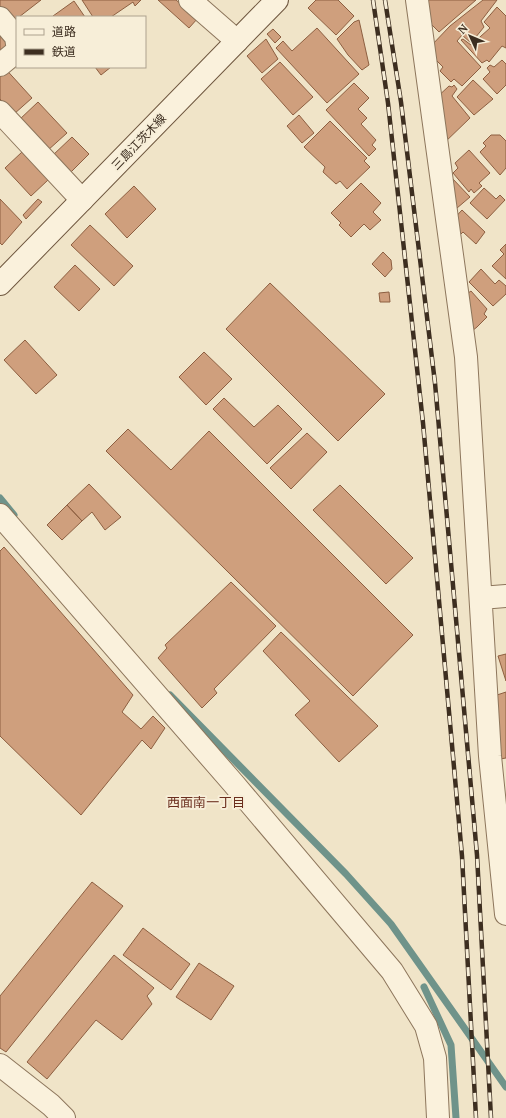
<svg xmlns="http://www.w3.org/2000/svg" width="506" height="1118" font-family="'PT Serif','Noto Sans JP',serif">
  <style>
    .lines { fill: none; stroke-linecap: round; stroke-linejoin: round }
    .stream { stroke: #6f938a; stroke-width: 7 }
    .building { fill: #cf9f7d; stroke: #8d5f41 }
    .minor-casing { stroke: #8d765c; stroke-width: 24 }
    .secondary-casing { stroke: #6f573f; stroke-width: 24 }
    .minor { stroke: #faf1dc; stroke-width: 22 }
    .secondary { stroke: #faf1dc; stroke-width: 22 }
    .rail-casing { stroke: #3d2e20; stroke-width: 4.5 }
    .rail { stroke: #f7eed8; stroke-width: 3; stroke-dasharray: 9; stroke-linecap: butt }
    .labels { text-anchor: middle; stroke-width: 4; stroke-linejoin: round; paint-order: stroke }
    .street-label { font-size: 12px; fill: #3d2e20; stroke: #f7eed8 }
    .neighbourhood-label { font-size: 13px; fill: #6b2e1e; stroke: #f7eed8 }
  </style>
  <rect width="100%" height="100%" fill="#f0e4c8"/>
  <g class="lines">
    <path class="stream" d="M0,498L14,515
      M170,695L346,874L391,924L506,1087
      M424,987L451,1045L456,1118"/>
  </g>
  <path class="building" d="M0,0H41L19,17H17V18L9,25L0,14Z
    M82,0H141L135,6L133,2L111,17H93Z
    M158,0H176L198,18L189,28Z
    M316,0H338L354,16L336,35L308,8Z
    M421,0H476L439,32L424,17Z
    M483,0H497L481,21L484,27L471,43L462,35L457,41L481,67L462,86L454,79L451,82L440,71L443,67L431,55L430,47L450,26Z
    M74,1L85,17H54L53,16Z
    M497,7L506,16V48L502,46L489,62L487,60L482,63L461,40L463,39L471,45L490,28L484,22Z
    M359,20L369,65L362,70L348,55L337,39L354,22Z
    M317,28L359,74L327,103L276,48L283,41L292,51Z
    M273,29L281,37L275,43L267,34Z
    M0,32L10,44L0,53Z
    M266,39L278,59L262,73L247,56Z
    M502,60L506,64V85L497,94L483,79L490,72L487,68L490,65L494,67Z
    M280,62L313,97L293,115L261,79Z
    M2,65L32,98L14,114L0,99V67Z
    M95,67H111L101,75Z
    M473,80L493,99L474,115L457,97Z
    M354,83L369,98L358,109L367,118L361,124L376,140L372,145L376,149L369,156L326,110Z
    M454,85L457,89L452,96L470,118L442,145L434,100L449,86L452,87Z
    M38,102L67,133L47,151L19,120Z
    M299,115L314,133L302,143L287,126Z
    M330,121L367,158L364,161L370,167L347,189L340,181L336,184L323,172L325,167L304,147Z
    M491,135H500L506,141V168L500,175L480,152L486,146L483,143Z
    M72,137L89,154L70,173L52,156Z
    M469,150L490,173L479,183L482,186L474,193L471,189L469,192L453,173L458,168L455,163Z
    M22,152L48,180L31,196L5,168Z
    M452,178L470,197L450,214Z
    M361,183L381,203L373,212L381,220L370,230L364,224L351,237L339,225L341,223L331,213Z
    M134,186L156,209L127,238L105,214Z
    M484,188L496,199L500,195L505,200L487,219L470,203Z
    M0,199L22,222L2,245L0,243Z
    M38,199L42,202L26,219L23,215Z
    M462,210L485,232L476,244L463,232L455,240L451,222Z
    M90,225L133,266L114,286L71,245Z
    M506,244V279L492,266L504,254L500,250Z
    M383,252L391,260L392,269L385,277L372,264Z
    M75,265L100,289L79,311L54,287Z
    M481,269L495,284L499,280L506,286V294L493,306L469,282Z
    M270,283L385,394L338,441L226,329Z
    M471,291L487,309L484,314L487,317L477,327L467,335L464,296Z
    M389,292L390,302H380L379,293Z
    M25,340L57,375L36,394L4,360Z
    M204,352L232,379L206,405L179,377Z
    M224,398L254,427L278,405L302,429L267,464L213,409Z
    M128,429L171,470L209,431L413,635L353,696L106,451Z
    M307,433L327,452L291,489L270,468Z
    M89,484L121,517L105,530L92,512L82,521L67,505Z
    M340,485L413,558L386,584L313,510Z
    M67,505L82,521L62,540L47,525Z
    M4,547L133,695L122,712L141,729L153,716L165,728L151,749L142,740L81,815L0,736V551Z
    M231,582L276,626L214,689L217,693L202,708L158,658L167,648L165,645Z
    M281,632L378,726L339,762L295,715L310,701L263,651Z
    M506,654V681L498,656Z
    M506,692V758L500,759L494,696Z
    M92,882L123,906L6,1052L0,1048V996Z
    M143,928L190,964L171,990L123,955Z
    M114,955L154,988L147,996L152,1004L122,1040L96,1020L47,1079L27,1062Z
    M199,963L234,986L211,1020L176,997Z"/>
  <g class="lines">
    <g class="minor-casing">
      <path id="minor" d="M190,0L237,41
        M417,0L466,357L490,756L506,914
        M0,18L16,37L17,44
        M0,65L17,51
        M0,112L82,200
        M0,515L233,783L392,971L426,1026L435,1058L438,1118
        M481,598L506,596
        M0,1065L51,1105L64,1118"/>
    </g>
    <g class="secondary-casing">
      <path id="secondary" d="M0,284L277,0"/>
    </g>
    <use href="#minor" class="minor"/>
    <use href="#secondary" class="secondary"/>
    <g class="rail-casing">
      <path id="rail" d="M373,0L388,103L423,423L462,856L476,1118
        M385,0L401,102L435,383L477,855L491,1118"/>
    </g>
    <use href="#rail" class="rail"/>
  </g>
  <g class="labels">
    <g class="street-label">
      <text transform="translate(139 142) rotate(-46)" y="4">三島江茨木線</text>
    </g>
    <g class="neighbourhood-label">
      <text x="206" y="807">西面南一丁目</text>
    </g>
  </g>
  <rect x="16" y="16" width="130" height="52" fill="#f7eed8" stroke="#ada18e"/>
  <rect x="24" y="29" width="20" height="6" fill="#faf1dc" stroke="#ada18e"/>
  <text x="52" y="36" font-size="12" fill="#3d2e20">道路</text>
  <rect x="24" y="49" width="20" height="6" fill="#3d2e20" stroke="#ada18e"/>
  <text x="52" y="56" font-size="12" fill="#3d2e20">鉄道</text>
  <g transform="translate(470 36) rotate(314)" stroke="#f7eed8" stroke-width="3" paint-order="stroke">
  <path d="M0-3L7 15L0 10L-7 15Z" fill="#3d2e20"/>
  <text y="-6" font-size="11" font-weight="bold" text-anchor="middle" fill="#3d2e20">N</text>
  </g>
</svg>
